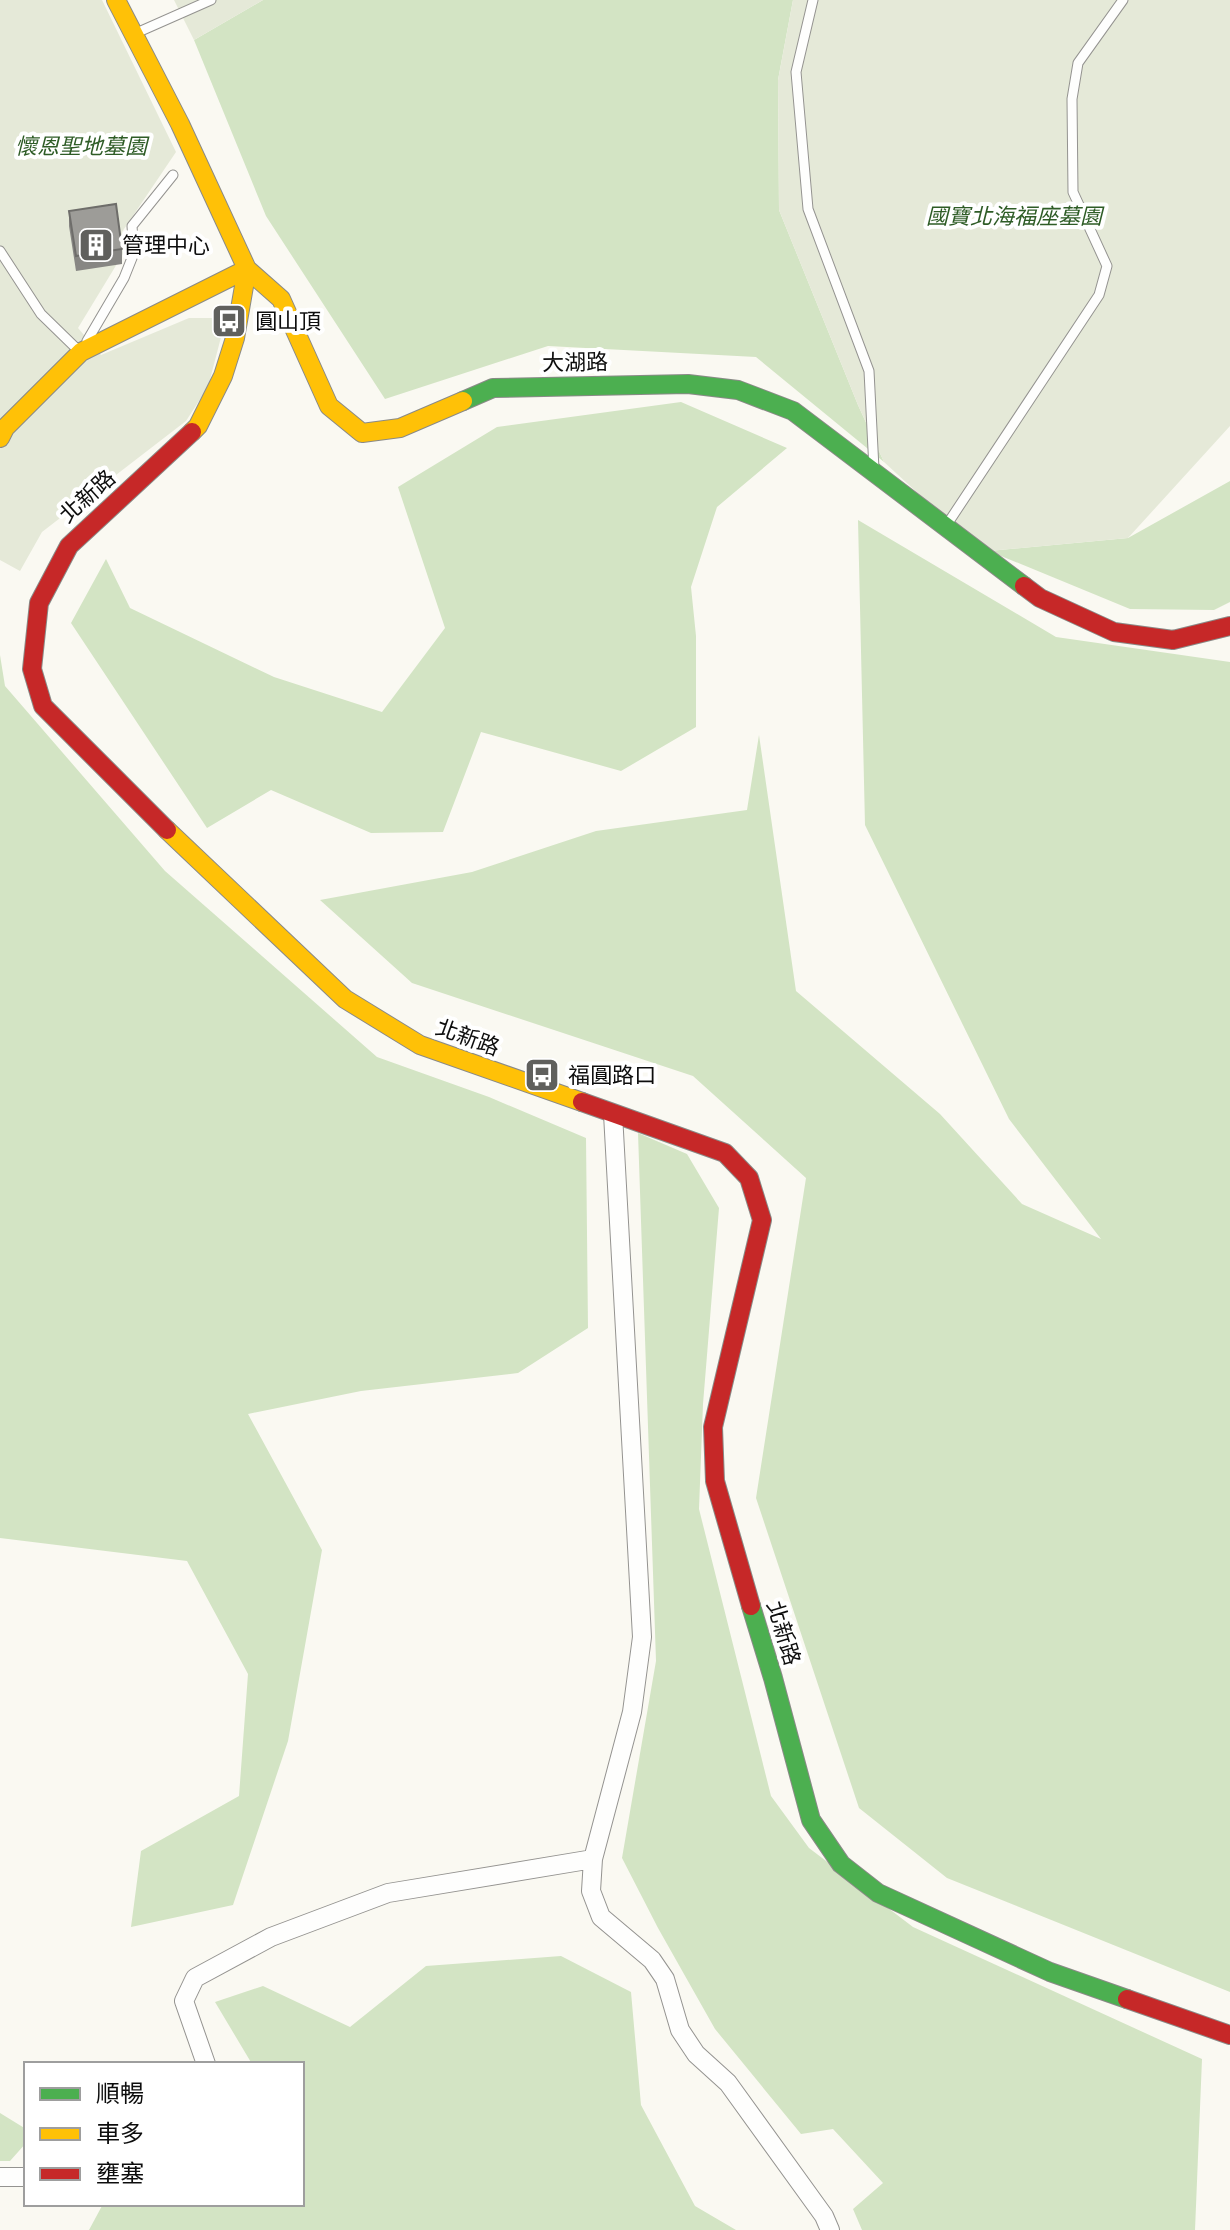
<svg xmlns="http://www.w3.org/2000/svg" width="1230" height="2230" font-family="'Times New Roman','Noto Sans TC',serif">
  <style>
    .forest { fill: #d3e4c4 }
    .cemetery { fill: #e5e9d8 }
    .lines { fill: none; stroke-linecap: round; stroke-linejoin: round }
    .lane-casing { stroke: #949390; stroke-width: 11 }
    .street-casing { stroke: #949390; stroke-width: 20 }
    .fast-casing { stroke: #8a8a87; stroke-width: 20 }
    .slow-casing { stroke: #8a8a87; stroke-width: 20 }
    .jam-casing { stroke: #8a8a87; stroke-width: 20 }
    .lane { stroke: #fefefd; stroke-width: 9 }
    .street { stroke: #fefefd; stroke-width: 18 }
    .fast { stroke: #4caf50; stroke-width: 18 }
    .slow { stroke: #ffc107; stroke-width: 18 }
    .jam { stroke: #c62828; stroke-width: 18 }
    .wall { fill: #878683 }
    .building { fill: #9d9c98; stroke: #6e6d6a; stroke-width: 2 }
    .labels { text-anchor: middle; stroke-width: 8; stroke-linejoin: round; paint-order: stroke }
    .park-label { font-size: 22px; font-style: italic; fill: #2e5c26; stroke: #fff }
    .poi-label { font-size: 22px; fill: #0d0d0d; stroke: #fff; text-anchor: start }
    .street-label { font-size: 22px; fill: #0d0d0d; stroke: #fff }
  </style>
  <rect width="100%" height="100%" fill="#faf9f2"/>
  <path class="forest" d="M263,0H793L778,80L779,210L858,405L884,462L756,357L548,346L385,399L266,216L194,40Z
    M681,402L787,448L717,507L691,587L696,636V727L621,771L481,732L443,832L371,833L271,790L207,828L71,623L106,559L130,608L274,677L382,712L445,628L398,487L497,427Z
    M1230,481V602L1214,610L1130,609L989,551L1128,538Z
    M858,520L1056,637L1230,662V1992L947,1878L859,1808L756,1498L806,1178L693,1076L412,983L320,900L472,872L596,831L747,810L759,735L796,991L940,1114L1022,1204L1101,1239L1009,1119L865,825Z
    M0,655L5,686L165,871L377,1057L489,1097L586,1138L588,1328L518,1373L361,1391L248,1414L322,1550L288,1741L233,1905L131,1927L141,1851L239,1796L248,1674L187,1561L0,1538Z
    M638,1133L687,1154L719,1208L703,1404L699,1509L771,1796L809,1848L913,1927L1202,2059L1195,2230H862L853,2209L883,2183L833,2129L801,2134L715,2029L658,1928L622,1858L656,1661Z
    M561,1956L631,1992L641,2105L695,2206L736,2230H89L103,2204H302V2064H252L215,2002L263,1986L350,2027L426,1966Z
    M0,2113L26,2129V2143L10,2161H0Z"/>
  <path class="cemetery" d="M0,0H102L176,152L122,232L126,249L78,328L101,355L189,318H226L208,387L186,421L42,532L20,571L0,560Z
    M174,0H263L194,40Z
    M793,0H1230V426L1128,538L989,551L946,519L884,462L858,405L779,210L778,80Z"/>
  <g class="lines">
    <g class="lane-casing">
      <path id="lane" d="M813,0L796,72L808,209L869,371L874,469
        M134,34L211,0
        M0,251L41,314L79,351
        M87,341L124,278L134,253L132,226L173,175
        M946,526L1099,295L1107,266L1073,192L1072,99L1078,63L1123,0"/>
    </g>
    <g class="street-casing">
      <path id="street" d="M613,1114L642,1637L632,1712L593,1859L591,1891L601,1917L652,1960L665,1979L680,2030L696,2054L728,2083L824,2216L830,2230
        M206,2064L184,2001L195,1978L271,1937L388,1893L593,1859
        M0,2177H26"/>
    </g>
    <g class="fast-casing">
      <path id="fast" d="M463,401L493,388L688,384L738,390L793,411L1024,586
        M751,1606L773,1678L811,1820L841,1864L878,1893L1050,1972L1127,1999"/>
    </g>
    <g class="slow-casing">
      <path id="slow" d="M116,0L180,124L247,269L235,338L223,376L198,426L192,432
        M0,438L5,428L81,352L247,269L281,299L329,406L362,433L400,428L463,401
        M167,830L345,999L420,1045L582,1102"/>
    </g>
    <g class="jam-casing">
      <path id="jam" d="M1024,586L1040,598L1114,632L1173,640L1230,626
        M167,830L43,706L32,669L39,603L69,546L192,432
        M582,1102L725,1153L749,1178L762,1220L713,1427L715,1481L751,1606
        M1127,1999L1230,2035"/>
    </g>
    <use href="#lane" class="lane"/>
    <use href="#street" class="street"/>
    <use href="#fast" class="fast"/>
    <use href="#slow" class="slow"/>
    <use href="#jam" class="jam"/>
  </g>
  <path class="wall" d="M69,211L122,249V264L76,271L69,226Z"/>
  <path class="building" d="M116,204L122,249L76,256L69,211Z"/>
  <defs>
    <g id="building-square" transform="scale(1.8)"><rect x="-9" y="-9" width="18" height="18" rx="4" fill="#60605d" stroke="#fff"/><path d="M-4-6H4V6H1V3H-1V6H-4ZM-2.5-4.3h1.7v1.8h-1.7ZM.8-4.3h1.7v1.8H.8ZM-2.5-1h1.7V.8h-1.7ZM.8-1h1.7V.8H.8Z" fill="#fff"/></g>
    <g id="bus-square" transform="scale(1.8)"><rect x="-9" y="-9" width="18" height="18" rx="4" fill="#60605d" stroke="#fff"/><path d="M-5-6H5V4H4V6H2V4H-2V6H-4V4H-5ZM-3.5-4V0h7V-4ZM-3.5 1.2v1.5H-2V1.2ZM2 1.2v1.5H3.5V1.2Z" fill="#fff"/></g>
  </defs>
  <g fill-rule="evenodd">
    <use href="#building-square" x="96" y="245"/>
    <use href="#bus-square" x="229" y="321"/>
    <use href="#bus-square" x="542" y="1075"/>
  </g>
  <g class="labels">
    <g class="park-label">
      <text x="81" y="154">懷恩聖地墓園</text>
      <text x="1014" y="224">國寶北海福座墓園</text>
    </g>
    <g class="poi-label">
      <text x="122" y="253">管理中心</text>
      <text x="255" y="329">圓山頂</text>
      <text x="568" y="1083">福圓路口</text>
    </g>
    <g class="street-label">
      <text transform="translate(575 362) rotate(-1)" y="8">大湖路</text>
      <text transform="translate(87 496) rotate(-42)" y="8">北新路</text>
      <text transform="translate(468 1037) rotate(20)" y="8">北新路</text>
      <text transform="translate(784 1633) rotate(73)" y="8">北新路</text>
    </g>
  </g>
  <rect x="24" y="2062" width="280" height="144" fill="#ffffff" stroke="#9e9e9e" stroke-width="2"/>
  <rect x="40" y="2088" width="40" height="12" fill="#4caf50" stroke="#9e9e9e" stroke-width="2"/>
  <text x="96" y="2102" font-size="24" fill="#0d0d0d">順暢</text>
  <rect x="40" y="2128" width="40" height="12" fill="#ffc107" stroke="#9e9e9e" stroke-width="2"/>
  <text x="96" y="2142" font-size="24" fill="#0d0d0d">車多</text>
  <rect x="40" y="2168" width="40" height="12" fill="#c62828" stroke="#9e9e9e" stroke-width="2"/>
  <text x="96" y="2182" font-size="24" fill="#0d0d0d">壅塞</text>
</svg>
